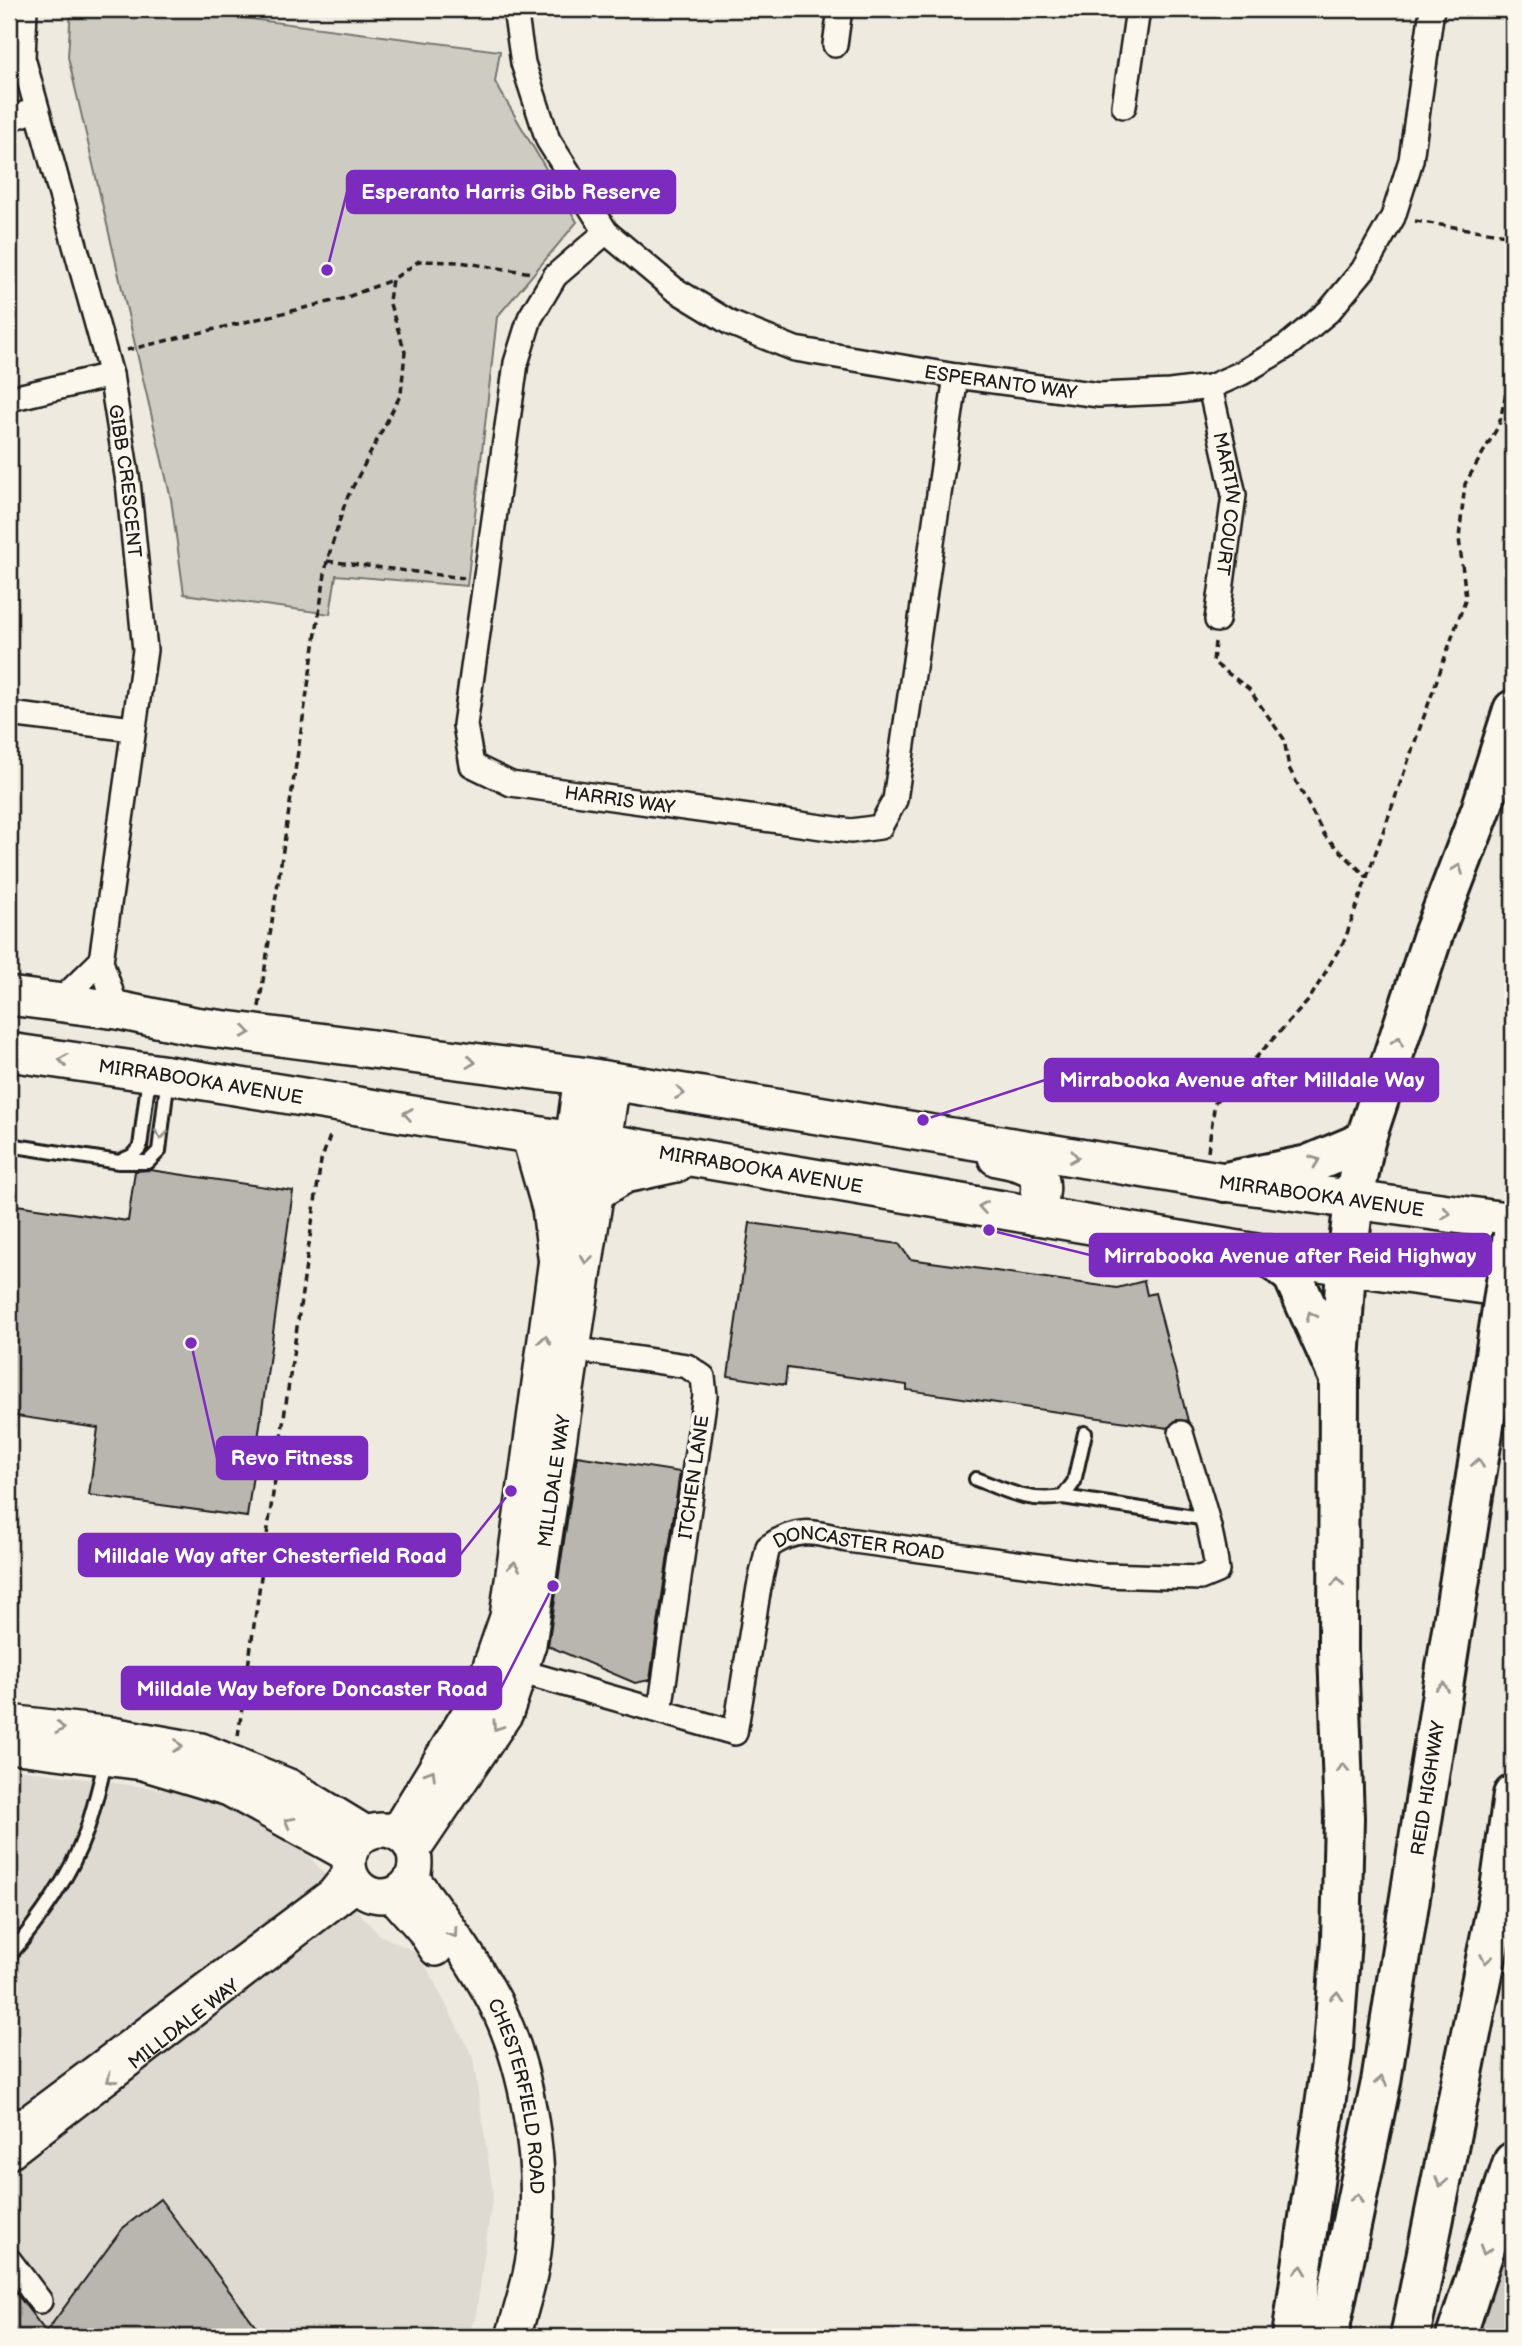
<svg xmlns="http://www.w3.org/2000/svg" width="1522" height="2346" font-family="'Balsamiq Sans',sans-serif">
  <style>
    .built { fill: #dedad1 }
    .green { fill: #ceccc2; stroke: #75746f; stroke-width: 2 }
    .building { fill: #b9b6af; stroke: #1c1c1c; stroke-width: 2 }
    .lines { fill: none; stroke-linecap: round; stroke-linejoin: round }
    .lane-casing { stroke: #1c1c1c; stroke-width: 18 }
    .street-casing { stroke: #1c1c1c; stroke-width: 28 }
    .secondary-casing { stroke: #1c1c1c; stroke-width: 38 }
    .primary-casing { stroke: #1c1c1c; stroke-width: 42 }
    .highway-casing { stroke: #1c1c1c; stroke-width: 44 }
    .path { stroke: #1c1c1c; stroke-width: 3.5; stroke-dasharray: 7 5; stroke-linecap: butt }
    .lane { stroke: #fbf7ec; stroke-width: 12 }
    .street { stroke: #fbf7ec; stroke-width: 23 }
    .secondary { stroke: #fbf7ec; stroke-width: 33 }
    .primary { stroke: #fbf7ec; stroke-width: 37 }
    .highway { stroke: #fbf7ec; stroke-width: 38 }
    .highway-bridge-casing { stroke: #1c1c1c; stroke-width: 44; stroke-linecap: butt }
    .highway-bridge { stroke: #fbf7ec; stroke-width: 38 }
    .oneway { stroke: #97948e }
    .labels { text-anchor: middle; stroke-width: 7; stroke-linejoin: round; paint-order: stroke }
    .street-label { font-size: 19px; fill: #1c1c1c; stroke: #fbf7ec }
    .leader { fill: none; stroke: #7b2cbf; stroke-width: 2.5 }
    .callout-dot { fill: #7b2cbf; stroke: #fbf7ec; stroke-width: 2.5 }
    .callout { fill: #7b2cbf; stroke: #7b2cbf; stroke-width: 2.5 }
    .callout-label { font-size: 21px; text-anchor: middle; font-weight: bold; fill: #fff }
  </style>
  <rect width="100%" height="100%" fill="#eeeadf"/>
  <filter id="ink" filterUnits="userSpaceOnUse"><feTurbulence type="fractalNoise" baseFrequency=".0143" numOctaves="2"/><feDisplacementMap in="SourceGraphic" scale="14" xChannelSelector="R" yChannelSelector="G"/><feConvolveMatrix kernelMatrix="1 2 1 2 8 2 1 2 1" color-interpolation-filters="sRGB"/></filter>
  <g filter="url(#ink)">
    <path class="built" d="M9,1768L200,1795L297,1843L379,1935L420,1954L473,2058L493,2193L476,2315L467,2337H9Z"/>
    <path class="green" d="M71,9H172L500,51L495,82L577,222L497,317L467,586L336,575L330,614L184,594L171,499L68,57Z
      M1513,2205V2337H1471Z"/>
    <path class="building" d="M150,1170L293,1191L247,1517L89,1495L98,1428L9,1415V1204L128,1221L135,1171Z
      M750,1223L899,1244L910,1259L1117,1288L1144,1281L1147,1295L1155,1293L1188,1421L1176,1420L1168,1428L907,1390V1385L787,1368L785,1385L728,1376Z
      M577,1456L680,1472L650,1680L635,1683L548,1646Z
      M160,2199L264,2337H9V2284L46,2332L123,2228Z"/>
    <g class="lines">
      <g class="lane-casing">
        <path id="lane" d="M9,1145L119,1162H148L159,1151L168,1076
          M123,1160L132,1156L140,1147L149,1076
          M976,1479C1007,1491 1029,1503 1063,1497L1074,1482L1085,1433
          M1063,1497L1207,1519
          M9,1956C40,1919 69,1879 86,1832C94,1809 100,1783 106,1759"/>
      </g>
      <g class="street-casing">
        <g id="street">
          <path id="s1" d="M25,9L23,58L111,375L128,482L145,650L101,961L117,1010"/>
          <path id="s2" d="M515,9L523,63L548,140L606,232L674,289L730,323L795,349L956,376L1099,395L1170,392L1210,387L1242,373L1287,346L1329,311L1363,270L1393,217L1411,160L1432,9"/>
          <path d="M835,45L840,9"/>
          <path d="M1124,106L1138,9"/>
          <path d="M9,119L36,110"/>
          <path id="s3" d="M606,232L555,276L530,318L516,363L465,725L472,765L511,784L851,831L880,827L895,800L956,376"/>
          <path id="s4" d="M1210,387L1234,495L1217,620"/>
          <path d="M9,399L111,375"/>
          <path d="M9,714L133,729"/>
          <path d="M59,1002L101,961"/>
          <path d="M573,1349L687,1366L703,1377L705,1396L660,1711"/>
          <path id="s5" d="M519,1671L735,1733L759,1587L768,1547C797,1526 815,1532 847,1540L1104,1575L1200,1578L1217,1571C1212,1524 1194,1479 1181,1433"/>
          <path d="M9,2131L330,1891L349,1867"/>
          <path id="s6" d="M9,2158L359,1888"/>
          <path d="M9,2260L40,2301"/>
        </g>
      </g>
      <g class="secondary-casing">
        <g id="secondary">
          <path d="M9,1722L111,1734L201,1750L289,1786L366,1833"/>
          <path d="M9,1746L143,1763L229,1789L349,1855"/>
          <circle cx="382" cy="1863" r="33"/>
          <path d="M396,1833L480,1695L507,1617L581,1076"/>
          <path id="s7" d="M413,1851L506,1713L529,1644L613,1082"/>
          <path id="s8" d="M412,1878C439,1914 466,1950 488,1989C528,2058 544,2164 535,2243C532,2275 522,2306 513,2337"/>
          <path d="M393,1895L423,1929L436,1949"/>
        </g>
      </g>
      <g class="primary-casing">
        <g id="primary">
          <path id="s9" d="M9,996L117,1010L195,1026L581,1076L1225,1182L1513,1222"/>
          <path id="s10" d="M9,1052L168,1075L572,1141L620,1145L1268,1255L1513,1289"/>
          <path d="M530,1134L551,1208L557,1256"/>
          <path d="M997,1157C1040,1165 1048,1173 1035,1216"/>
          <path d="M596,1191L625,1174L676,1163"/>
        </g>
      </g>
      <g class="highway-casing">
        <g id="highway">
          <path d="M1225,1182L1308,1165L1365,1141"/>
          <path d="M1268,1255L1293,1276L1337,1374"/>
          <path d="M1292,2337L1333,2049L1341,1940L1344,1818L1338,1650L1339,1379L1346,1267L1354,1201L1365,1141L1434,932L1481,810L1513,710"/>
          <path id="s11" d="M1328,2337L1381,2082L1496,1349"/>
          <path d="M1410,2337L1500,1889L1513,1795"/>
          <path d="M1456,2337L1513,2162"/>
        </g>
      </g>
      <path class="path" d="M1415,221L1513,236
        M127,350L342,299L392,280
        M327,561L464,578
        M1215,642L1213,662L1249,689L1284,739L1289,768L1325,836L1367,877
        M259,1007L327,561L346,500L401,394L405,352L389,301L392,280L419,261L459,262L532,273
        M1208,1151L1215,1102L1309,1000L1345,939L1466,598L1459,538L1465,484L1499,425L1513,361
        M238,1736L321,1161L331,1133"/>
      <use href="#lane" class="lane"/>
      <use href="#street" class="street"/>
      <use href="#secondary" class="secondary"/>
      <use href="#primary" class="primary"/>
      <use href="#highway" class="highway"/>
      <g class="highway-bridge-casing">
        <path id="highway-bridge" d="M1496,1349L1513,1235"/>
      </g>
      <use href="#highway-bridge" class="highway-bridge"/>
    </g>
    <defs><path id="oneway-chevron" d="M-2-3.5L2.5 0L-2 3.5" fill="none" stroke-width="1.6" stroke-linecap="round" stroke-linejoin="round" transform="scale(1.75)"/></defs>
    <g class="oneway">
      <use href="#oneway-chevron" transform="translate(1458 869) rotate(-69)"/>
      <use href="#oneway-chevron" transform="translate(246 1032) rotate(8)"/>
      <use href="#oneway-chevron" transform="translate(1398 1041) rotate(-72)"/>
      <use href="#oneway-chevron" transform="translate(63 1060) rotate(-172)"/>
      <use href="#oneway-chevron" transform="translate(471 1062) rotate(7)"/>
      <use href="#oneway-chevron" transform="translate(680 1093) rotate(9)"/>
      <use href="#oneway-chevron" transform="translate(408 1114) rotate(-171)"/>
      <use href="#oneway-chevron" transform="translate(161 1135) rotate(97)"/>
      <use href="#oneway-chevron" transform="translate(1074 1157) rotate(9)"/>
      <use href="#oneway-chevron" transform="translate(1315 1161) rotate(-21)"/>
      <use href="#oneway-chevron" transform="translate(983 1207) rotate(-170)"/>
      <use href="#oneway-chevron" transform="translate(1446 1213) rotate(8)"/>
      <use href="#oneway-chevron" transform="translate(586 1259) rotate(98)"/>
      <use href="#oneway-chevron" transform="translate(1311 1316) rotate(-114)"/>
      <use href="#oneway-chevron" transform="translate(545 1340) rotate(-82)"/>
      <use href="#oneway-chevron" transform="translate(1478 1463) rotate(-81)"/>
      <use href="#oneway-chevron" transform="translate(514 1566) rotate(-82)"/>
      <use href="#oneway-chevron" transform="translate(1338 1582) rotate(-90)"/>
      <use href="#oneway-chevron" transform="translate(1443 1687) rotate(-81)"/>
      <use href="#oneway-chevron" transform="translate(497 1726) rotate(124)"/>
      <use href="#oneway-chevron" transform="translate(60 1728) rotate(7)"/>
      <use href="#oneway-chevron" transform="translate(178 1746) rotate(10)"/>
      <use href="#oneway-chevron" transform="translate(1343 1768) rotate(-92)"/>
      <use href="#oneway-chevron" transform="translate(431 1774) rotate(-59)"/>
      <use href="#oneway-chevron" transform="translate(289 1822) rotate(-151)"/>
      <use href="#oneway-chevron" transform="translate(453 1933) rotate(54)"/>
      <use href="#oneway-chevron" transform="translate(1486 1959) rotate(101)"/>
      <use href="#oneway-chevron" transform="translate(1337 1996) rotate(-85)"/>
      <use href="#oneway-chevron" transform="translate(111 2079) rotate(142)"/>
      <use href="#oneway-chevron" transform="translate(1381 2081) rotate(-80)"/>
      <use href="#oneway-chevron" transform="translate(1441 2182) rotate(101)"/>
      <use href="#oneway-chevron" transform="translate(1357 2198) rotate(-79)"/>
      <use href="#oneway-chevron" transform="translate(1485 2250) rotate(108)"/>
      <use href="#oneway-chevron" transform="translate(1301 2270) rotate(-82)"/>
    </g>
  </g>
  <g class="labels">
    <g class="street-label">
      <text dy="7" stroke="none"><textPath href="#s2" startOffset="677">ESPERANTO WAY</textPath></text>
      <text dy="7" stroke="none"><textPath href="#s1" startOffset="485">GIBB CRESCENT</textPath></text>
      <text dy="7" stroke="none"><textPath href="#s4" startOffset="119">MARTIN COURT</textPath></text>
      <text dy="7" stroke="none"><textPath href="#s3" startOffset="723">HARRIS WAY</textPath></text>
      <text dy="7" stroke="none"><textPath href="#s10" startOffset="194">MIRRABOOKA AVENUE</textPath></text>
      <text dy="7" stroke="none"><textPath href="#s10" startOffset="761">MIRRABOOKA AVENUE</textPath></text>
      <text dy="7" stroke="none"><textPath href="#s9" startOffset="1328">MIRRABOOKA AVENUE</textPath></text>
      <text transform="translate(693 1477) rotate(-82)" y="7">ITCHEN LANE</text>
      <text dy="7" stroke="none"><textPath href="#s7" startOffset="404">MILLDALE WAY</textPath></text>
      <text dy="7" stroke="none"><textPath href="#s5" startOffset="508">DONCASTER ROAD</textPath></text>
      <text dy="7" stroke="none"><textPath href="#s11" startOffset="558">REID HIGHWAY</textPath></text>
      <text dy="7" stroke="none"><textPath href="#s6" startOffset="220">MILLDALE WAY</textPath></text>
      <text dy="7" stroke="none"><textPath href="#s8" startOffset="247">CHESTERFIELD ROAD</textPath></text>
    </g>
  </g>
  <path class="leader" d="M327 270L347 192M923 1120L1045 1080M989 1230L1090 1255M191 1343L217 1458M511 1491L460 1555M553 1586L501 1688"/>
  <g class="callout-dot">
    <circle cx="327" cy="270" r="7"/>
    <circle cx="923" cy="1120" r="7"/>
    <circle cx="989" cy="1230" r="7"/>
    <circle cx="191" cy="1343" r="7"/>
    <circle cx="511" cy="1491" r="7"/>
    <circle cx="553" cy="1586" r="7"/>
  </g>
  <g class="callout">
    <rect x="347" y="171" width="328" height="42" rx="7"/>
    <rect x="1045" y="1059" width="393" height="42" rx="7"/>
    <rect x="1090" y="1234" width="401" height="42" rx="7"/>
    <rect x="217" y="1437" width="150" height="42" rx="7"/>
    <rect x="79" y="1534" width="381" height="42" rx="7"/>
    <rect x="122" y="1667" width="379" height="42" rx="7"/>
  </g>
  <g class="callout-label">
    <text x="511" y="199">Esperanto Harris Gibb Reserve</text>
    <text x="1242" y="1087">Mirrabooka Avenue after Milldale Way</text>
    <text x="1290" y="1263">Mirrabooka Avenue after Reid Highway</text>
    <text x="292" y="1465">Revo Fitness</text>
    <text x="270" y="1563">Milldale Way after Chesterfield Road</text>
    <text x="312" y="1696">Milldale Way before Doncaster Road</text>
  </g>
  <rect width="1522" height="2346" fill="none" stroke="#fbf7ec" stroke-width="35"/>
  <rect x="18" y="18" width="1487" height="2311" fill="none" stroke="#1c1c1c" stroke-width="2.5" filter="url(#ink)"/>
</svg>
